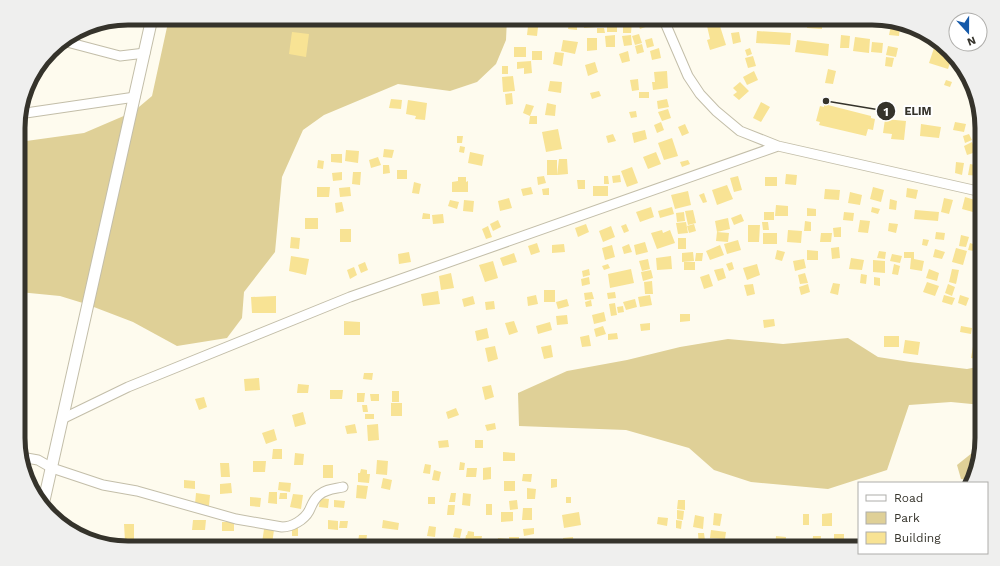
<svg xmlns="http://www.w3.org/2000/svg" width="1000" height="566" font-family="'Work Sans',sans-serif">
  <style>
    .green { fill: #dfd097 }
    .building { fill: #f8e394 }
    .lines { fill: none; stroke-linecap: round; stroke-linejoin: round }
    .minor-casing { stroke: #c3bea9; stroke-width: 11 }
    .major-casing { stroke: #c3bea9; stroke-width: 13 }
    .minor { stroke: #fff; stroke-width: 9 }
    .major { stroke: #fff; stroke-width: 11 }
    .rim { fill: none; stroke: #35332b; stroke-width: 5 }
    .leader { fill: none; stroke: #35332b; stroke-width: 1.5 }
    .callout-dot { fill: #35332b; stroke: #fff; stroke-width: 1.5 }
    .mark-label { font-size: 12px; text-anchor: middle; font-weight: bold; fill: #fff }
    .callout-label { font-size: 11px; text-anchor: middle; font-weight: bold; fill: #35332b; stroke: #fff; stroke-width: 4; stroke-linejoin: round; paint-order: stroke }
  </style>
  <rect width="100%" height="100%" fill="#fefbee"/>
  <path class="green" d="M169,18H507L506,40L496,64L477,82L450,91L398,84L324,115L303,130L282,177L275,252L244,292L242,318L227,338L177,346L133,322L86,304L60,296L19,292V142L84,133L133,112L152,96Z
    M848,338L878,357L910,362L967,369L982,366V405L951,402L909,405L887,470L828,489L751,482L714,470L689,448L626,430L519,426L518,393L567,371L627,360L680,347L728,339L783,344Z
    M982,445L971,480L961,479L957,465Z"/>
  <path class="building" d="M521,18H531V24L520,23Z
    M584,18H596V27L584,28Z
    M705,18H726L727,23L721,24L720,21L707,25Z
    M735,18H751L752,25L736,27Z
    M759,18H771L772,23L760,24Z
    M774,18H781L782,25H775Z
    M808,19L822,20V29L807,28Z
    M875,19L895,24V25L875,24Z
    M646,21L648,26L640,29L638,24Z
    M623,22H632L631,33H623Z
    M569,23H577V30L568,29Z
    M719,23L726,45L710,50L707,40L710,39L707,26Z
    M607,25H617V32H607Z
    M891,25L900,26L899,36L889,35Z
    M528,26L538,27L537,36L527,35Z
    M597,28H604L605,33H597Z
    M757,31L791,33L790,45L756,43Z
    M292,32L309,34L306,57L289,54Z
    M739,32L741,42L733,44L731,33Z
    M639,34L642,43L635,45L632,36Z
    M615,35V47H606L605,36Z
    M631,35L632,45L624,46L622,36Z
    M841,35L850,36L849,48H840Z
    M855,37L870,39L869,53L853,51Z
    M587,38H597V50L587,51Z
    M652,38L654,46L647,48L645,40Z
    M563,40L578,42L575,54L561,51Z
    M797,40L829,44L828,56L795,52Z
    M872,42L883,43L882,53L871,52Z
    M642,44L644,52L637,54L635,46Z
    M888,46L898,48L896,57L886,55Z
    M514,47H526V57H514Z
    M659,48L661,58L652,60L650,51Z
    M750,48L752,54L747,56L745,50Z
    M934,48L948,53L952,57L948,69L929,63Z
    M532,51H542V60H532Z
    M628,51L630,61L622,63L619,54Z
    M555,52L564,53L562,66L553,64Z
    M753,56L756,66L748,68L745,58Z
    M886,57L894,58L892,67L885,66Z
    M531,61L532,73L524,74V68L517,69V62Z
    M595,62L598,72L588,76L585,65Z
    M502,66H508V74H502Z
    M828,69L836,71L833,84L825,83Z
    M667,71L668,88L653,90L652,82H655L654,72Z
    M754,71L758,80L747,85L743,77Z
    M513,76L515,91L503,92L502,77Z
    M638,79L639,90L632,91L630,80Z
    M946,80L952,82L950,87L944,85Z
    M550,81L562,82L561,93L548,91Z
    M740,82L749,91L739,100L733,95L737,92L733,88Z
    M599,91L601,96L592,99L590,93Z
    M639,92H649V98H639Z
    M512,93L513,104L506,105L505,94Z
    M391,99L402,100L401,109L389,108Z
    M667,99L669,107L658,109L657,101Z
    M408,100L427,103L425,120L415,119L416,116L406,114Z
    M761,102L770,107L761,122L753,118Z
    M547,103L556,105L555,116L545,115Z
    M526,104L534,106L530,116L523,113Z
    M824,104L871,116V118L875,119L873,130L868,129L866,136L819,125L820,122L816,121L820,106L824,107Z
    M668,109L671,118L662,121L658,112Z
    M636,111L637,117L631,118L629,112Z
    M530,116H537V124H529Z
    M885,119L906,121L904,140L891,139L892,134L883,133Z
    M661,122L664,130L657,133L654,125Z
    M955,122L966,124L964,132L953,130Z
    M685,124L689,133L682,136L678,127Z
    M921,124L941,127L939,138L920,136Z
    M976,124H982V134H976Z
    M558,129L562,149L546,152L542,132Z
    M645,130L647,139L634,143L632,133Z
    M613,134L616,141L608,143L606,136Z
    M969,134L972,140L965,143L963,136Z
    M457,136H463L462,143H457Z
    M672,138L678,156L664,160L658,143Z
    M972,142L976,152L967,155L964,146Z
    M460,146L465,147L464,153L459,152Z
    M384,149L394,150L392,158L383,157Z
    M346,150L359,151L358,163L345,161Z
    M470,152L484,155L482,166L468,163Z
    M656,152L661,164L648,169L643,157Z
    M331,154H342V163L331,162Z
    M378,157L381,165L371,168L369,160Z
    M559,159H567L568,174L557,175H547V160H557V175Z
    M318,160L324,161L323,169L317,168Z
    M688,160L690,164L682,167L680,162Z
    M956,162L964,163L962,175L955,173Z
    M970,164L981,166L980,176L968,175Z
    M383,165H389L390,173L383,174Z
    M632,167L638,183L627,187L621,171Z
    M397,170H407V179H397Z
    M342,172V180L333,181L332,173Z
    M353,172H361L360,185L352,184Z
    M786,174L797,175L796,185L785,184Z
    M620,175L621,182L613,183L612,176Z
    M544,176L546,183L538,185L537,177Z
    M604,176H608L609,184H604Z
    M738,176L742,190L734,192L730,178Z
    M458,177H466V182L468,181V192H452V182L458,181Z
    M765,177H777V186H765Z
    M577,180H585V189H578Z
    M414,182L421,184L419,194L412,193Z
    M727,185L733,199L717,205L712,190Z
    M593,186H608V196H593Z
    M317,187H330L329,197H317Z
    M350,187L351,196L340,197L339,188Z
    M531,187L533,194L523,196L521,189Z
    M873,187L884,190L881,202L870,199Z
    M549,188V195H543L542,189Z
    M907,188L918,190L916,199L906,197Z
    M825,189L840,190L839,200L824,199Z
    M688,191L691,205L675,209L671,195Z
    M850,192L862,195L860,205L848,203Z
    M704,193L707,202L703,203L699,195Z
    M965,197L975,200L973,212L962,209Z
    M509,198L512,208L500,211L498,201Z
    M944,198L953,200L949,214L941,212Z
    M890,199L897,201L896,210L889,209Z
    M450,200L459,202L457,209L448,206Z
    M464,200L474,201L473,212L463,211Z
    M342,202L344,211L336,213L335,203Z
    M776,205L788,206V216H775Z
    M651,207L654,217L640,222L636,212Z
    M672,207L674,214L660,218L658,211Z
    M872,207L880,209L878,214L871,212Z
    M807,208L816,209V216H807Z
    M693,210L696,223L688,225L685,211Z
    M915,210L939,212L938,221L914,219Z
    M684,212L685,221L677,222L676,213Z
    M764,212H774V220H764Z
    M844,212L854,213L853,221L843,220Z
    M423,213L430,214V219H422Z
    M443,214L444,223L433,224L432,215Z
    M741,214L744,221L734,225L731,218Z
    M305,218H318V229H305Z
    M728,218L730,229L717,232L715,221Z
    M498,220L501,227L493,231L490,224Z
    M860,220L870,221L868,233L858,232Z
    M805,221L811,222V231H804Z
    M686,222L688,233L678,234L676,223Z
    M762,222H768L769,230H763Z
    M889,223L898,224L896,233L888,231Z
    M586,224L589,232L578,237L575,228Z
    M626,224L629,231L624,233L621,226Z
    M694,224L696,231L689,233L687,226Z
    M748,225H760L759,242H748Z
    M488,226L492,237L486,239L482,229Z
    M611,226L615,237L603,242L599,231Z
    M841,227V237H834L833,228Z
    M340,229H351V242H340Z
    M662,230L663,233L670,230L675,243L657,249L651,233Z
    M788,230L802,231L801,243L787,242Z
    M717,232L729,233L728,242L716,241Z
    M936,232L945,233L944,240L935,239Z
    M763,233H777V244H763Z
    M821,233H832L831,242H820Z
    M961,235L969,237L966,247L959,246Z
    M291,237L300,238L299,249L290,248Z
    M678,238H686V249H678Z
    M923,239L929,240L927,246L922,245Z
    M738,240L741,250L727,254L724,244Z
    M645,242L648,252L636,255L634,245Z
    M537,243L540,252L531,255L528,246Z
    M970,243L976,245L974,251L968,250Z
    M564,244L565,252L552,253V245Z
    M629,244L632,252L624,254L622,247Z
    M612,245L615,257L605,260L602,248Z
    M720,245L724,255L710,260L706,251Z
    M839,247L840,258L832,259L831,248Z
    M956,248L967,251L963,265L952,262Z
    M935,249L945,252L942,259L933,257Z
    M777,250L785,252L782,261L775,259Z
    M807,250L818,251V260H807Z
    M879,251L886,252L885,259L877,258Z
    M409,252L411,262L399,264L398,254Z
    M693,252L694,261L682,262V253Z
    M904,252H914V259L924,261L922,271L910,269L911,258H904Z
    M514,253L517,262L503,266L500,258Z
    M696,253H703L702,261H695Z
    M892,254L902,256L900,263L890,261Z
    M291,256L309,259L306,275L289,271Z
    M671,256L672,269L657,270L656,258Z
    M851,258L864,260L862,270L849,269Z
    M648,259L650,269L642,271L639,261Z
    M804,259L806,268L795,271L793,261Z
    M873,260L885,261V273L873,272Z
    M493,261L498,278L485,282L479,265Z
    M365,262L368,270L361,273L358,265Z
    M684,262H695V270H684Z
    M732,262L734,269L729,271L726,264Z
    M608,264L610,268L604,270L602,266Z
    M757,264L760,275L747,280L743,268Z
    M894,264L900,266L898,275L892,274Z
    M354,267L357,275L350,279L347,270Z
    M723,268L726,278L718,281L714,270Z
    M589,269L590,275L583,277L582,271Z
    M631,269L634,283L610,288L608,274Z
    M929,269L939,273L937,281L926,278Z
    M952,269L959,270L956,284L949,282Z
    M651,270L653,278L643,281L641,272Z
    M975,271L982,272V280H975Z
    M451,273L454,288L441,290L439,276Z
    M805,273L808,283L800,284L798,275Z
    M709,274L713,286L704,289L700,277Z
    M861,274L867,275L866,284L860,283Z
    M589,277L590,284L582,286L581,279Z
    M874,277L880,278V286L874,285Z
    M652,281L653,294H645L644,282Z
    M927,282L939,286L935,296L923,292Z
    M833,283L840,284L838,295L830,293Z
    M753,284L755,294L747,296L744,285Z
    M808,284L810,292L801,295L799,287Z
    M948,284L955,287L952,296L945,293Z
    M544,290H555V302H544Z
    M438,291L440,304L423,306L421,294Z
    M592,292L594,299L585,300L584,293Z
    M615,292L616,298L608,299L607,293Z
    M536,295L538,304L528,306L527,297Z
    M650,295L652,305L640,307L638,297Z
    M944,295L955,298L952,305L942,302Z
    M960,295L969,298L966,306L958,303Z
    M276,296V313H252L251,297Z
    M473,296L475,304L464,307L462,299Z
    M975,296L982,297L981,306L974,305Z
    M567,299L569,306L558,309L556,302Z
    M635,299L637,307L626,310L623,302Z
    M591,300L592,306L586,307L585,302Z
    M494,301L495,309L486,310L485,302Z
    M615,303L617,315L611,316L609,304Z
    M623,306L624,312L618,313L617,307Z
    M604,312L606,321L594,324L592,315Z
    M680,314H690V321L680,322Z
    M567,315L568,324L557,325L556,316Z
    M774,319L775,326L764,328L763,320Z
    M344,321L360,322V335H344Z
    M514,321L518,332L509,335L505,323Z
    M550,322L552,330L538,334L536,326Z
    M650,323V330L641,331L640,324Z
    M603,326L606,334L596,337L594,329Z
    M961,326L972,328L971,334L960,332Z
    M487,328L489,338L477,341L475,331Z
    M617,333L618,339L608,340V334Z
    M589,335L591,346L582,347L580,337Z
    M884,336H899V347H884Z
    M905,340L920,342L918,355L903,353Z
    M974,341L982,342V360L971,358Z
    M551,345L553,357L544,359L541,347Z
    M495,346L498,359L488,362L485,348Z
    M364,373H373L372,380L363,379Z
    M259,378L260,390L245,391L244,379Z
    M298,384L309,385L308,393H297Z
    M491,385L494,397L485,400L482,387Z
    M330,390H343L342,399H330Z
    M392,391H399V402H392Z
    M357,393H365L364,402H357Z
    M370,394H379V401H371Z
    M204,397L207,407L199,410L195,399Z
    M391,403H402V416H391Z
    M362,405H367L368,412H363Z
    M456,408L459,415L448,419L446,412Z
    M303,412L306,424L295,427L292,415Z
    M365,414H374V419H365Z
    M495,423L496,429L487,431L485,425Z
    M355,424L357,433L347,434L345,426Z
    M378,424L379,440L368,441L367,425Z
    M274,429L277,440L266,444L262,433Z
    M448,440L449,447L439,448L438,441Z
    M475,440H483V448H475Z
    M273,449H282V459H272Z
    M503,452L515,453V461H503Z
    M295,453L304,454L303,465H294Z
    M377,460L388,461L387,475L376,474Z
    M253,461H266L265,472H253Z
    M460,462L465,463L464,470H459Z
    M220,463H229L230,477H221Z
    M425,464L431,465L430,474L423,473Z
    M323,465H333V478H323Z
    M491,467V479L483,480V468Z
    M467,468H477L476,477H466Z
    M361,469L367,470V474H370L369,483L358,482V473H360Z
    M434,470L441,472L439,481L432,480Z
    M523,474H532L531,482L522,481Z
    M383,478L392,480L390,490L381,488Z
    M551,479H557V487L551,488Z
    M184,480L195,481V489L184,488Z
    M504,481H515V491H504Z
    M279,482L291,483L290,492L278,490Z
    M231,483L232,493L220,494V484Z
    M357,485L368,486L366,499L356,498Z
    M527,488L536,489L535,499H527Z
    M269,492H277V504L268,503Z
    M196,493L210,495L209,506L195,504Z
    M280,493H287V499H279Z
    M451,493H456L455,502H449Z
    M463,493L471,494L470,506L462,505Z
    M293,494L303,495L301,509L290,507Z
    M250,497L261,498L260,507L250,506Z
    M428,497H435V504H428Z
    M566,497H571V503H566Z
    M320,498L329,499L328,508L319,507Z
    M334,500L345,501L344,508L334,507Z
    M517,500L518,509L510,510L509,501Z
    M678,500H685V510L677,509Z
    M486,504H492V515H486Z
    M448,505H455L454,515H447Z
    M523,508H532V520H522Z
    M677,510L684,511L683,520L677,519Z
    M501,512H513V521L501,522Z
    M579,512L581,525L564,528L562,515Z
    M714,513L722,514L720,526L713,525Z
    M832,513V526H822V514Z
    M803,514H809V525H803Z
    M695,515L704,517L703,529L693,527Z
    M658,517L668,518L667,526L657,524Z
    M193,520H206L205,530H192Z
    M328,520L338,521V530L328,529Z
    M383,520L399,523L398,530L382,528Z
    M676,520L682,521L681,529L676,528Z
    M340,521H348L347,528H339Z
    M222,522H234V531H222Z
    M124,524H134V541H125Z
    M429,526L436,527L435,537L427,536Z
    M292,528H298V536H292Z
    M455,528L462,529L460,538L453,537Z
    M534,528V534L524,536L523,529Z
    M264,529L274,530L272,544L262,543Z
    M711,530L726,532L725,539L710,538Z
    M468,531L474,532V536H482L480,548L464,547L466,535H467Z
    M698,533H704L706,548H699Z
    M834,534H844V542H834Z
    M359,535H367L366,542H358Z
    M776,536L786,537L785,548H775Z
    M813,536H821L820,548H812Z
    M509,537H519V546H509Z
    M573,537L574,548H564L563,538Z
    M117,538V545L105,542V539Z
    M498,538L508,539V547L497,546Z
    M284,540H293V547H284Z
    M543,542H551L552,548H543Z
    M586,543H592V548H586Z
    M532,545H542L541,548H532Z"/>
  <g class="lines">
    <g class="minor-casing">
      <path id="minor" d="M663,18L688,76L700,94L716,111L740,131L778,146L982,192
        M63,41L120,56L145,53
        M19,114L135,97
        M62,419L128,387L350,297L778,146
        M21,457L38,460L52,468L103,485L137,491L236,519L282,527C292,527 304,520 309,511C312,505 313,500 319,495C326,489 334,489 343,487"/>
    </g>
    <g class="major-casing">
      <path id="major" d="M43,505L152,18"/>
    </g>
    <use href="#minor" class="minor"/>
    <use href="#major" class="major"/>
  </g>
  <path d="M0 0H1000V566H0ZM128 25H872A103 103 0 0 1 975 128V438A103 103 0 0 1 872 541H128A103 103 0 0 1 25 438V128A103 103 0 0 1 128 25Z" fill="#efefee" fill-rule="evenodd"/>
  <path class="rim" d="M128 25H872A103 103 0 0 1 975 128V438A103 103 0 0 1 872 541H128A103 103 0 0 1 25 438V128A103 103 0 0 1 128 25Z"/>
  <path class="leader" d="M826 101L886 111"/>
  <g class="callout-dot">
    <circle cx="826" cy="101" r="4"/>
    <circle cx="886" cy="111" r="10"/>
  </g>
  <g class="mark-label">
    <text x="886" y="116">1</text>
  </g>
  <g class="callout-label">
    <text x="918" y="115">ELIM</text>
  </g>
  <rect x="858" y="482" width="130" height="72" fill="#ffffff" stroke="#aeadaa"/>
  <rect x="866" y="495" width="20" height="6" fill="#ffffff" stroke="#aeadaa"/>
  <text x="894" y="502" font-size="12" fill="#35332b">Road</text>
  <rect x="866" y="512" width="20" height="12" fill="#dfd097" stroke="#aeadaa"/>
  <text x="894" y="522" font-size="12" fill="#35332b">Park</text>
  <rect x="866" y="532" width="20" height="12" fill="#f8e394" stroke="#aeadaa"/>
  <text x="894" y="542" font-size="12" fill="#35332b">Building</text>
  <g transform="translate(968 32) rotate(159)"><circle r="19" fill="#ffffff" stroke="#aeadaa"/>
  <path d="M0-3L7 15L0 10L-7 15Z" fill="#1559a9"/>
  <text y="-6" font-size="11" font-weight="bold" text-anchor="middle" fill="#35332b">N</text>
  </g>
</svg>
